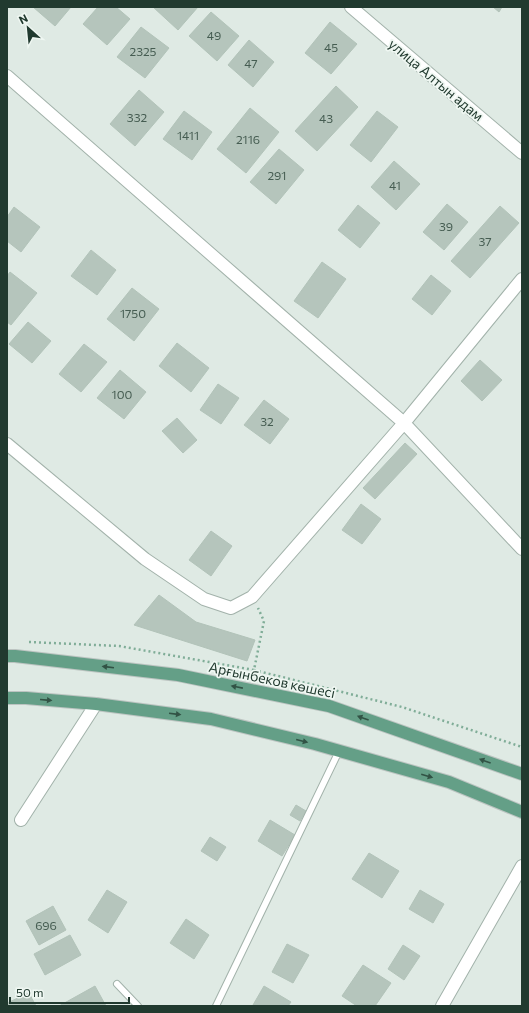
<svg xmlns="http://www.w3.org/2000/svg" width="529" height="1013" font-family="Commissioner,sans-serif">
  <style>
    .building { fill: #b5c5bc; stroke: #b2c3b9 }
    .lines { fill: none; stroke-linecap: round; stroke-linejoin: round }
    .lane-casing { stroke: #a2b2aa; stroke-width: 8 }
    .street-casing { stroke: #a2b2aa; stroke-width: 14 }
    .primary-casing { stroke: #bcc4c1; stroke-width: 14 }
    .path { stroke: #80ad98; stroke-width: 2.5; stroke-dasharray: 2 3; stroke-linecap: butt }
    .lane { stroke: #fff; stroke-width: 6 }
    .street { stroke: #fff; stroke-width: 12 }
    .primary { stroke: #649f87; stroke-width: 12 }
    .oneway { fill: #325345 }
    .labels { text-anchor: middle; stroke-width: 3.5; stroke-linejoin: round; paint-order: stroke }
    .number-label { font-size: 12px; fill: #465d52 }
    .street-label { font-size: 14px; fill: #213a2f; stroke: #eff7f2 }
  </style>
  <rect width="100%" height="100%" fill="#dfeae4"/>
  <path class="building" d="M33,7H71L55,26Z
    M98,7H116L130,19L107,45L83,24Z
    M153,7H198L178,30Z
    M493,7H502L499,12Z
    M211,12L239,36L217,61L189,36Z
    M330,22L357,44L331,74L305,53Z
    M141,27L169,48L145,78L117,57Z
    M249,40L274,62L253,87L228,65Z
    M336,86L358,107L317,151L295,131Z
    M139,90L164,112L135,146L110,124Z
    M250,108L279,132L246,173L217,149Z
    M184,111L212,132L192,160L163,139Z
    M377,111L398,127L371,162L350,145Z
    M279,149L304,170L276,204L250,182Z
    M394,161L420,184L396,210L371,187Z
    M447,204L468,222L444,250L423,232Z
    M358,205L380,223L360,248L338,230Z
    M500,206L519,223L470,278L451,261Z
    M14,207L40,227L21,252L7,241V217Z
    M91,250L116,270L97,295L71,276Z
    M322,262L346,279L318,318L294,301Z
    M10,272L37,293L11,325L7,322V276Z
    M431,275L451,291L432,315L412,299Z
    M132,288L159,309L134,341L107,319Z
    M28,322L51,341L32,363L9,344Z
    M177,343L209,368L191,392L159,366Z
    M84,344L107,362L81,392L59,374Z
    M480,360L502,380L482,401L461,381Z
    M120,370L146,392L124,419L97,398Z
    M218,384L239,398L221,424L200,410Z
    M264,400L289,419L270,444L244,425Z
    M177,418L197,440L183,453L162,431Z
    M405,443L417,454L375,499L363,488Z
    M361,504L381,519L362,544L342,530Z
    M211,531L232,546L211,576L189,560Z
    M159,595L196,622L255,640L247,661L134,625Z
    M296,805L306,811L300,821L290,815Z
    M270,820L295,835L282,856L258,841Z
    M210,837L226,847L217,861L201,851Z
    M369,853L399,871L382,898L352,879Z
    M107,890L127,902L108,933L88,920Z
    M420,890L444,904L433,923L409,909Z
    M53,906L66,930L39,945L26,921Z
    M186,919L209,935L194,959L170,943Z
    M70,935L81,955L45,975L34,954Z
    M287,944L309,955L293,983L272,972Z
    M403,945L420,956L404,980L388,969Z
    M363,965L391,983L375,1006H357L342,996Z
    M95,986L106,1006H59Z
    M264,986L291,1002L288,1006L253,1005Z
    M29,993L36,1006H7V1003Z"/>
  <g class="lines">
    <g class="lane-casing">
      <path id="lane" d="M117,984L138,1006
        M216,1006L339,751"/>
    </g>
    <g class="street-casing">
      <path id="street" d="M351,7L522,153
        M7,76L404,423L522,549
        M7,444L145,559L204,599L231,608L252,597L404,423L522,279
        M21,820L96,704
        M442,1006L522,866"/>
    </g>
    <g class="primary-casing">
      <path id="primary" d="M7,656H15L178,675L329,706L522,774
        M7,698H26L96,704L211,719L315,744L449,782L522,812"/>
    </g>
    <path class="path" d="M29,642L119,646L254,670L264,621L258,608
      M254,670L402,707L522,747"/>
    <use href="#lane" class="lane"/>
    <use href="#street" class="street"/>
    <use href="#primary" class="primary"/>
  </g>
  <defs><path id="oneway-solid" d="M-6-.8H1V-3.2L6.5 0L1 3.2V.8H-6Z"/></defs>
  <g class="oneway">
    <use href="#oneway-solid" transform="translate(108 667) rotate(-173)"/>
    <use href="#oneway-solid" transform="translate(237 687) rotate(-169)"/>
    <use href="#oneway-solid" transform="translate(46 700) rotate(5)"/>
    <use href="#oneway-solid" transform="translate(175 714) rotate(7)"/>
    <use href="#oneway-solid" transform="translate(363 718) rotate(-160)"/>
    <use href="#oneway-solid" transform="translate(302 741) rotate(14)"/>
    <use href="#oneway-solid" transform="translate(485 761) rotate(-160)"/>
    <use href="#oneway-solid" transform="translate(427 776) rotate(16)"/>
  </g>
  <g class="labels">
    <g class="number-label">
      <text x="214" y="40">49</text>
      <text x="331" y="52">45</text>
      <text x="143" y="56">2325</text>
      <text x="251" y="68">47</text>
      <text x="137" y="122">332</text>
      <text x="326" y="123">43</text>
      <text x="188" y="140">1411</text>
      <text x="248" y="144">2116</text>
      <text x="277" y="180">291</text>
      <text x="395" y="190">41</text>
      <text x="446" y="231">39</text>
      <text x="485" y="246">37</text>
      <text x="133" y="318">1750</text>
      <text x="122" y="399">100</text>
      <text x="267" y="426">32</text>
      <text x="46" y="930">696</text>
    </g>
    <g class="street-label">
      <text transform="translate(436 80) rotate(40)" y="5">улица Алтын адам</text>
      <text transform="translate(272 680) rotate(12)" y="5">Арғынбеков көшесі</text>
    </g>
  </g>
  <rect width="529" height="1013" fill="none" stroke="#213a2f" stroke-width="16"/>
  <g transform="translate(28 28) rotate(333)" stroke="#eff7f2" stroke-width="3" paint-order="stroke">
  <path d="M0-3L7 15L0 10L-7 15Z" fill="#213a2f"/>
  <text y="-6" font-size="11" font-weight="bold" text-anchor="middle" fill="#213a2f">N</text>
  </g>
  <path d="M10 997v6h119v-6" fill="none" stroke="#213a2f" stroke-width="2"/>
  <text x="16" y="997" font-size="12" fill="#213a2f" stroke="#eff7f2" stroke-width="3" paint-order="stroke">50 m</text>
</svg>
